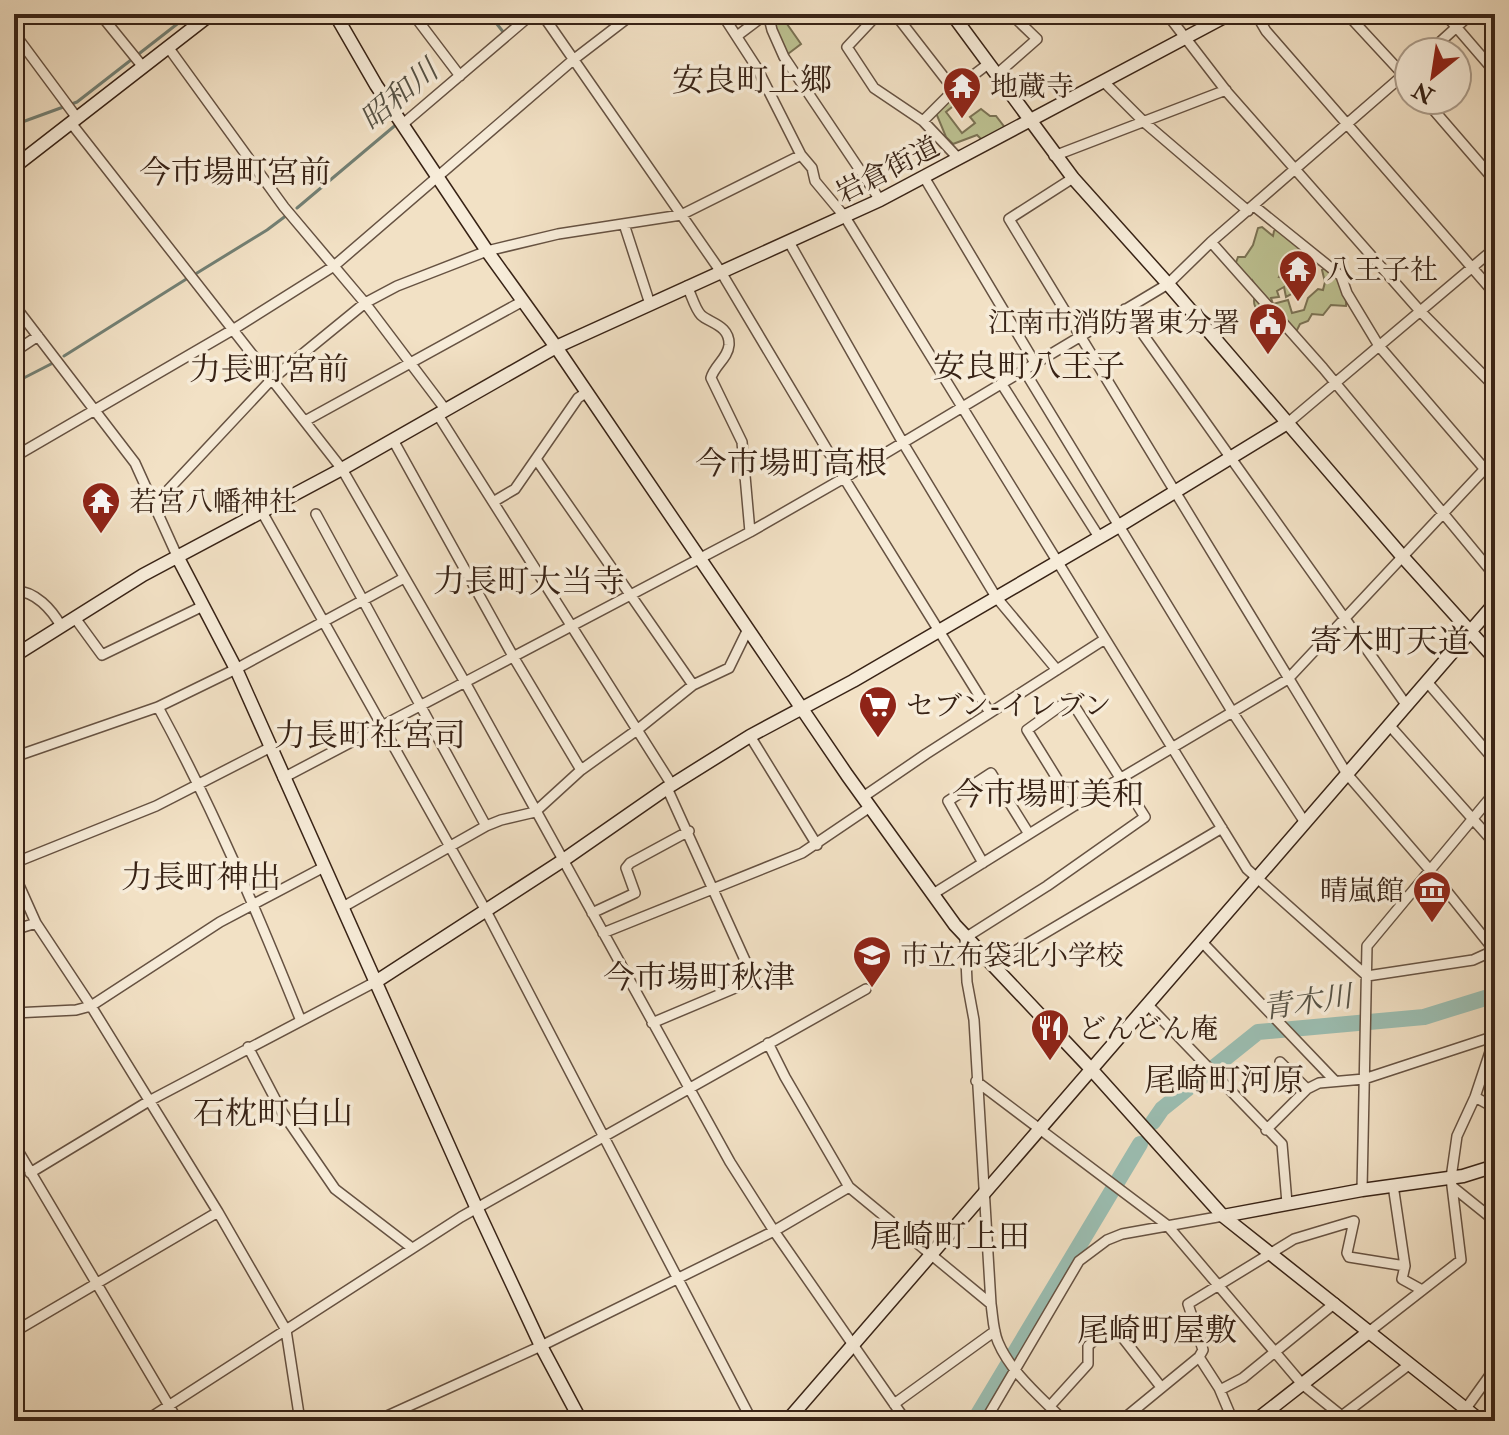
<svg xmlns="http://www.w3.org/2000/svg" width="1509" height="1435" font-family="'IM FELL Double Pica','Noto Serif JP',serif">
  <style>
    .green { fill: #bdc292; stroke: #7a7254; stroke-width: 2 }
    .lines { fill: none; stroke-linecap: round; stroke-linejoin: round }
    .stream { stroke: #738074; stroke-width: 3 }
    .river { stroke: #9bbeb2; stroke-width: 16 }
    .street-casing { stroke: #665242; stroke-width: 12 }
    .secondary-casing { stroke: #382316; stroke-width: 15 }
    .street { stroke: #f7ecd9; stroke-width: 9 }
    .secondary { stroke: #f7ecd9; stroke-width: 12 }
    .labels { text-anchor: middle; stroke-width: 7; stroke-linejoin: round; paint-order: stroke }
    .poi-label { font-size: 28px; fill: #382316; stroke: #f7ecd9; text-anchor: start }
    .street-label { font-size: 28px; fill: #382316; stroke: #f7ecd9 }
    .water-label { font-size: 30px; font-style: italic; fill: #565245; stroke: #f7ecd9 }
    .quarter-label { font-size: 32px; fill: #382316; stroke: #f7ecd9 }
  </style>
  <rect width="100%" height="100%" fill="#f2e1c5"/>
  <filter id="stains"><feTurbulence type="fractalNoise" baseFrequency=".0025" numOctaves="4"/><feColorMatrix values="0 0 0 0 .2 0 0 0 0 .09 0 0 0 0 .02 0 0 0 .5 -.17"/></filter>
  <radialGradient id="worn" r=".72"><stop offset=".6" stop-color="#630" stop-opacity="0"/><stop offset="1" stop-color="#630" stop-opacity=".3"/></radialGradient>
  <path class="green" d="M768,14H780L801,44L784,57Z
    M953,94L958,102L946,112L962,133L975,123L970,117L981,109L990,116H996L1006,129L984,142L977,135L953,144L946,137L936,113Z
    M1262,227L1273,236L1274,231L1280,227L1317,261L1316,268L1306,266L1309,270L1305,279H1300L1290,271L1283,270L1279,277L1295,280L1297,291L1286,297L1284,287L1277,291L1279,297L1271,298L1273,304L1288,300L1292,313L1304,310L1308,298L1318,289L1323,290L1325,282L1322,270L1327,267C1339,279 1347,288 1346,306L1331,305L1323,315L1312,314L1308,321L1300,324L1294,336C1283,331 1261,318 1255,306C1252,300 1256,293 1256,286L1252,280L1248,284L1234,268L1238,257H1245L1253,245L1258,228Z"/>
  <g class="lines">
    <path class="stream" d="M489,14L504,33
      M14,125L77,102L190,14
      M297,208L398,123
      M197,273L267,230L287,215
      M64,356L188,278
      M14,383L51,364"/>
    <path class="river" d="M1153,1122L1162,1109L1258,1032L1424,1017L1495,995
      M974,1421L1140,1144"/>
    <g class="street-casing">
      <path id="street" d="M100,14L143,67
        M413,14L460,76
        M542,14L721,272L844,478L990,713
        M722,14L757,68L801,155L812,168L815,181L845,217L1247,869L1367,976
        M768,14L772,30L784,57L880,200
        M878,14L847,47L874,88L923,121L959,159
        M895,14L954,90
        M1167,14L1227,92L1420,311L1495,387
        M1256,14L1266,31L1495,294
        M1347,14L1409,81
        M1445,14L1495,72
        M14,22L25,14
        M14,33L77,118
        M737,36L766,14
        M168,47L284,207L365,303L445,409
        M1429,52L1471,14
        M996,75L1037,39L1011,14
        M1103,81L1144,122L1248,211
        M1425,100L1495,181
        M923,121L954,90L988,64
        M71,123L342,469L466,684L730,1162L774,1231L906,1421
        M403,124L532,14
        M1054,156L1226,90
        M924,177L1035,363
        M1073,178L1009,219L1347,774L1429,869L1494,950
        M1254,206L1341,276L1347,293L1379,346L1495,481
        M624,224L650,304
        M789,242L903,443L996,597L1057,670
        M1211,242L1323,368L1495,576
        M687,286C691,294 695,309 701,315C709,323 730,325 729,345C728,358 714,366 711,378L742,442L750,532
        M14,305L135,463L178,558
        M1125,309L1407,706
        M14,352L38,336
        M1024,370L1233,713L1304,821
        M1001,383L1099,537
        M438,415L672,785
        M305,421L523,301
        M1289,422L1495,248
        M393,440L514,658L581,770
        M14,457L234,329L334,266L573,60L633,14
        M536,459L693,685
        M493,502L515,489L578,398L587,392
        M155,504L272,379L365,303L397,286L487,251L558,234L681,215L801,155
        M262,512L485,909L752,1421
        M316,514L486,826
        M14,591C35,590 52,610 61,626
        M75,618L102,655L203,606
        M1428,683L1495,761
        M158,707C213,808 258,914 301,1021
        M1390,726L1495,844
        M750,736L817,845
        M14,757L158,707L236,669L404,578
        M283,778L750,532L844,478L1168,284L1211,242L1409,70
        M863,797L926,754L1105,639
        M14,863L156,806L269,748
        M983,863L948,801L991,773L1029,834
        M14,874L36,923L91,1006L218,1212L286,1330L300,1421
        M933,894L1074,806L1288,679L1495,458
        M343,907L486,826L501,820L535,812L581,770L637,730L693,685L729,668L748,629
        M592,913L635,893L626,868L630,863L689,831
        M14,930L36,923
        M603,933L802,853L870,807
        M1201,941L1335,1081
        M993,964L1222,828
        M1367,976L1473,960L1495,950
        M1148,1005L1282,1144L1287,1203
        M14,1013L76,1010L91,1006L220,922L324,867
        M652,1023L754,980L667,788
        M768,1043L785,1077L849,1187L991,1304
        M248,1047L282,1112L335,1189L412,1248
        M1280,1062L1307,1089
        M976,1081L1167,1225L1302,1384L1348,1421
        M1475,1097L1495,1108
        M1266,1130L1307,1089L1319,1083L1364,1079L1495,1036
        M14,1144L178,1421
        M30,1173L149,1101L377,981
        M1393,1185L1405,1266
        M1454,1188L1495,1221
        M1362,1190L1367,946L1495,792
        M1370,1331L1461,1260L1451,1178L1457,1136L1475,1097L1495,1037
        M14,1332L218,1212
        M1199,1357L1219,1388L1233,1421
        M1220,1390L1243,1378L1335,1303
        M14,1404L25,1421
        M894,1404L995,1331
        M1050,1406L1088,1364V1346L1112,1324L1161,1387
        M1270,1410L1283,1421
        M145,1421L461,1217L866,989
        M376,1421L541,1346L774,1231L849,1187
        M985,1421L1079,1261L1107,1240L1122,1234L1223,1216
        M1064,1421C1041,1397 1011,1373 998,1342C993,1330 993,1317 991,1304L974,1020L967,982L965,938L1047,886L1145,817L1070,699L1027,730L1074,806
        M1121,1421L1199,1357L1203,1350L1188,1304L1294,1239L1354,1221L1347,1253L1349,1257L1405,1266L1402,1279L1422,1290
        M1335,1421L1410,1364
        M1457,1421L1495,1368"/>
    </g>
    <g class="secondary-casing">
      <path id="secondary" d="M335,14L376,85L487,251L556,347L847,775L955,925L1091,1069L1223,1216L1481,1421
        M952,14L1073,178L1168,284L1402,556L1495,659
        M14,167L211,14
        M178,558L236,669L477,1209L541,1346L581,1421
        M14,656L143,575L342,469L556,347L880,200L1230,14
        M377,981L562,861L667,788L750,736L853,681L1119,526L1289,422
        M1223,1216L1362,1190L1463,1176L1495,1166
        M787,1421L1495,603
        M1255,1421L1370,1331"/>
    </g>
    <use href="#street" class="street"/>
    <use href="#secondary" class="secondary"/>
  </g>
  <defs>
    <g id="temple-pin" transform="scale(2)"><path d="M0 17L-7.5 6A9.5 9.5 0 1 1 7.5 6Z" fill="#8f2418" stroke="#f7ecd9"/><path d="M0-6L5-2H3V0L6.5 2.5H4V6H1.5V3h-3V6H-4V2.5H-6.5L-3 0V-2H-5Z" fill="#fff"/></g>
    <g id="civic-pin" transform="scale(2)"><path d="M0 17L-7.5 6A9.5 9.5 0 1 1 7.5 6Z" fill="#8f2418" stroke="#f7ecd9"/><path d="M-.6-6.5H3V-4.5H.6V-3L4-1V1h2V6H-6V1h2V-1L-.6-3ZM-1.2 2.5V6h2.4V2.5Z" fill="#fff"/></g>
    <g id="supermarket-pin" transform="scale(2)"><path d="M0 17L-7.5 6A9.5 9.5 0 1 1 7.5 6Z" fill="#8f2418" stroke="#f7ecd9"/><path d="M-6-5.5h2.5l.6 2H6L4.5 2H-2.5L-4.4-4H-6ZM-1.5 3.2a1.3 1.3 0 1 0 .1 0ZM3 3.2a1.3 1.3 0 1 0 .1 0Z" fill="#fff"/></g>
    <g id="museum-pin" transform="scale(2)"><path d="M0 17L-7.5 6A9.5 9.5 0 1 1 7.5 6Z" fill="#8f2418" stroke="#f7ecd9"/><path d="M0-6L6-3V-2H-6V-3ZM-5-1h2V3h-2ZM-1-1h2V3h-2ZM3-1h2V3H3ZM-6 4H6V6H-6Z" fill="#fff"/></g>
    <g id="school-pin" transform="scale(2)"><path d="M0 17L-7.5 6A9.5 9.5 0 1 1 7.5 6Z" fill="#8f2418" stroke="#f7ecd9"/><path d="M0-5L7-2L0 1L-7-2ZM-4 1L0 2.5L4 1V4Q0 6-4 4Z" fill="#fff"/></g>
    <g id="restaurant-pin" transform="scale(2)"><path d="M0 17L-7.5 6A9.5 9.5 0 1 1 7.5 6Z" fill="#8f2418" stroke="#f7ecd9"/><path d="M-5-6h1v4h1v-4h1v4h1v-4h1v5L-1.5 .5V6h-2V.5L-5-1ZM5-6V6H3V1.5H1.5Q1.5-4 5-6Z" fill="#fff"/></g>
  </defs>
  <g fill-rule="evenodd">
    <use href="#temple-pin" x="962" y="86"/>
    <use href="#temple-pin" x="1298" y="269"/>
    <use href="#civic-pin" x="1268" y="322"/>
    <use href="#temple-pin" x="101" y="501"/>
    <use href="#supermarket-pin" x="878" y="705"/>
    <use href="#museum-pin" x="1432" y="890"/>
    <use href="#school-pin" x="872" y="955"/>
    <use href="#restaurant-pin" x="1050" y="1028"/>
  </g>
  <g class="labels">
    <g class="poi-label">
      <text x="990" y="96">地蔵寺</text>
      <text x="1326" y="279">八王子社</text>
      <text x="1240" y="332" text-anchor="end">江南市消防署東分署</text>
      <text x="129" y="511">若宮八幡神社</text>
      <text x="906" y="715">セブン-イレブン</text>
      <text x="1404" y="900" text-anchor="end">晴嵐館</text>
      <text x="900" y="965">市立布袋北小学校</text>
      <text x="1078" y="1038">どんどん庵</text>
    </g>
    <g class="street-label">
      <text transform="translate(887 169) rotate(-27)" y="10">岩倉街道</text>
    </g>
    <g class="water-label">
      <text transform="translate(399 95) rotate(-40)" y="10">昭和川</text>
      <text transform="translate(1307 1002) rotate(-8)" y="10">青木川</text>
    </g>
    <g class="quarter-label">
      <text x="752" y="91">安良町上郷</text>
      <text x="235" y="183">今市場町宮前</text>
      <text x="1029" y="377">安良町八王子</text>
      <text x="269" y="380">力長町宮前</text>
      <text x="791" y="474">今市場町高根</text>
      <text x="529" y="592">力長町大当寺</text>
      <text x="1390" y="652">寄木町天道</text>
      <text x="370" y="746">力長町社宮司</text>
      <text x="1048" y="805">今市場町美和</text>
      <text x="201" y="888">力長町神出</text>
      <text x="699" y="988">今市場町秋津</text>
      <text x="1224" y="1091">尾崎町河原</text>
      <text x="273" y="1124">石枕町白山</text>
      <text x="950" y="1247">尾崎町上田</text>
      <text x="1157" y="1341">尾崎町屋敷</text>
    </g>
  </g>
  <rect width="1509" height="1435" fill="none" stroke="#f2e1c5" stroke-width="48"/>
  <rect x="16" y="16" width="1477" height="1403" fill="none" stroke="#382316" stroke-width="4"/>
  <rect x="24" y="24" width="1461" height="1387" fill="none" stroke="#382316" stroke-width="2"/>
  <g transform="translate(1433 76) rotate(210)"><circle r="38" fill="#f7ecd9" stroke="#ab9c8b" stroke-width="2"/>
  <path d="M0-6L14 30L0 20L-14 30Z" fill="#8f2418"/>
  <text y="-12" font-size="22" font-weight="bold" text-anchor="middle" fill="#382316">N</text>
  </g>
  <rect width="100%" height="100%" filter="url(#stains)"/>
  <rect width="100%" height="100%" fill="url(#worn)"/>
</svg>
